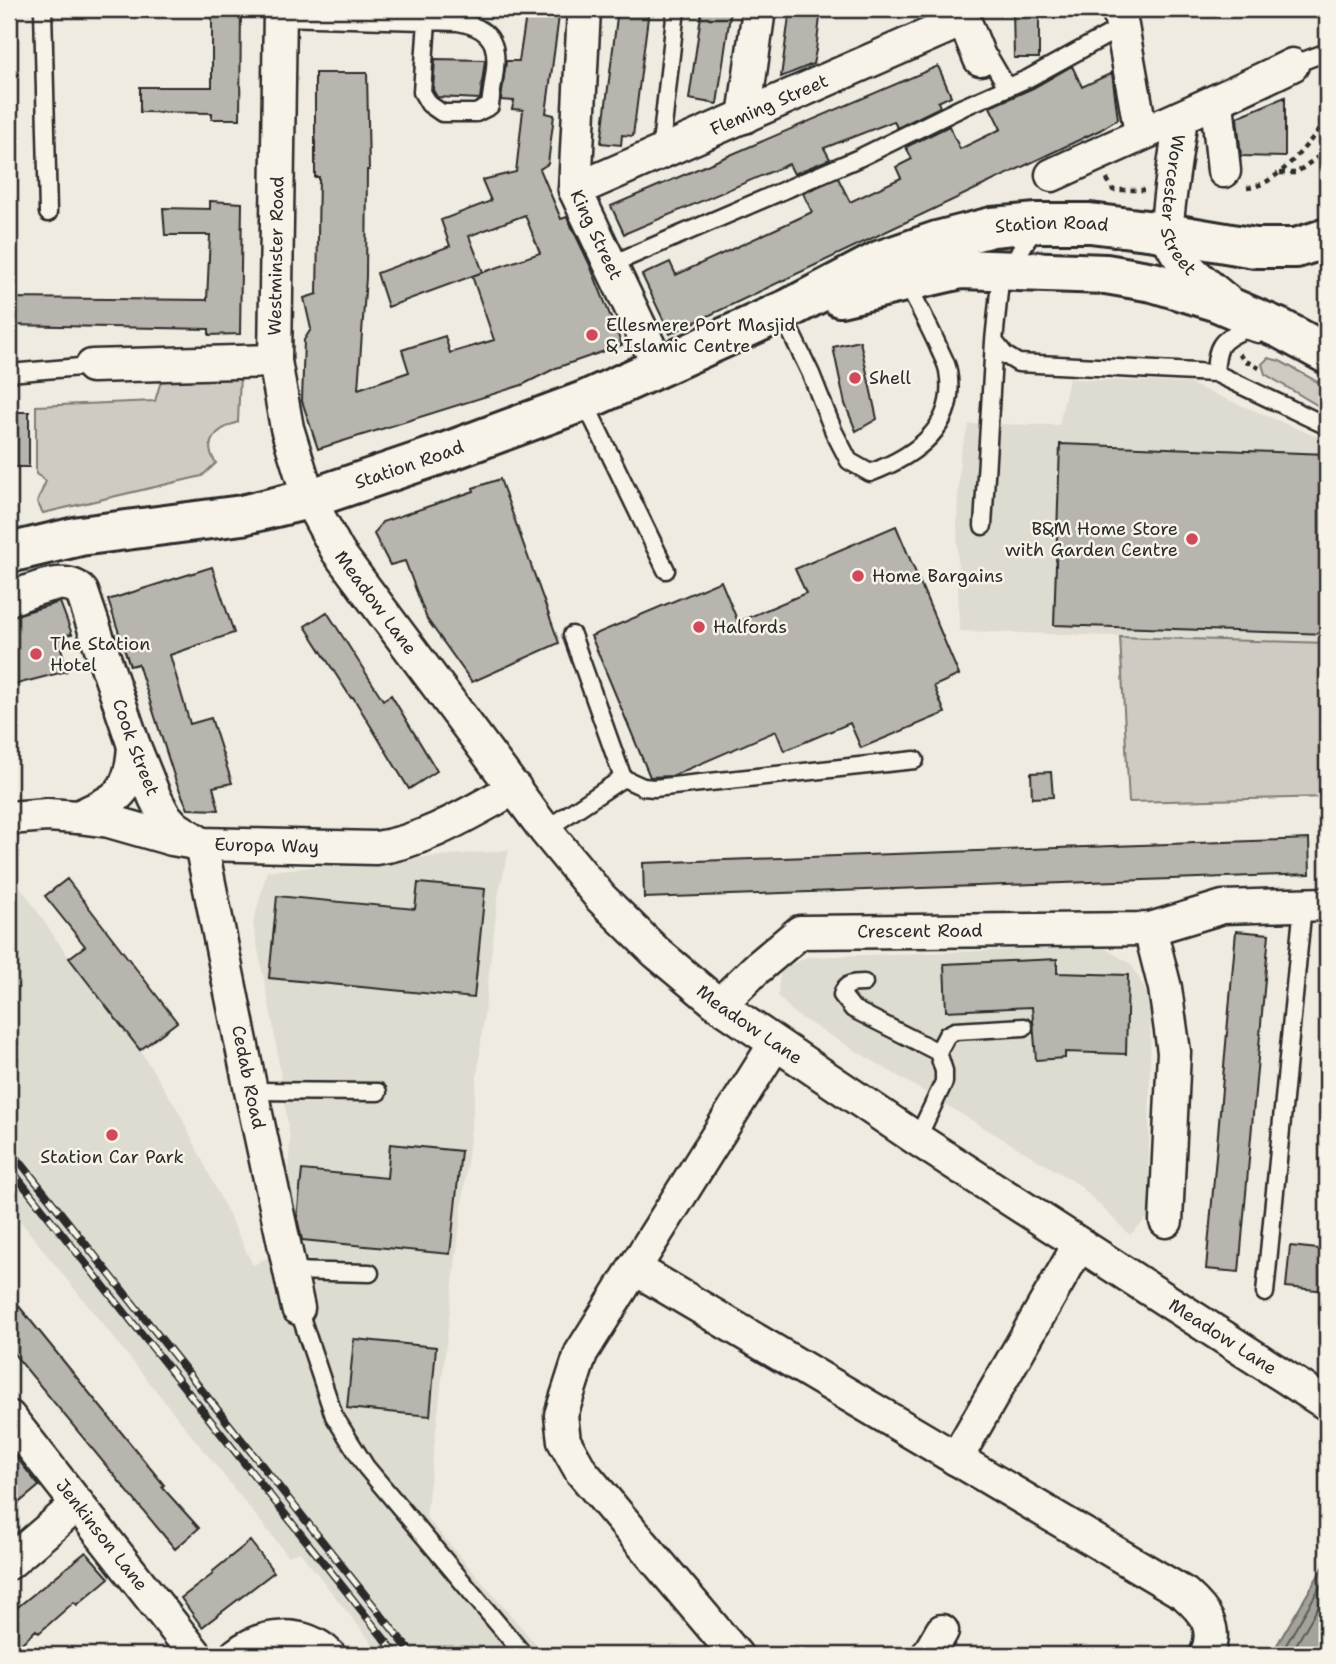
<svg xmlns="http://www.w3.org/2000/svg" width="1336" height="1664" font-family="'Shantell Sans',sans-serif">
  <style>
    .built { fill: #dedbd1 }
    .green { fill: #cfcbc2; stroke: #7d7b76; stroke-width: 2 }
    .water { fill: #a4a29a; stroke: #74726e; stroke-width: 2 }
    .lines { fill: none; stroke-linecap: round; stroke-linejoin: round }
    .shore { stroke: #5b5b57; stroke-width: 2 }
    .building { fill: #b8b5ae; stroke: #2b2b2b; stroke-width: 2; fill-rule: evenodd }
    .service-casing { stroke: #2b2b2b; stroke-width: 21 }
    .minor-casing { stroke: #2b2b2b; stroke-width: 37 }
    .primary-casing { stroke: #2b2b2b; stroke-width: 44 }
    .path { stroke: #2b2b2b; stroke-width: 4.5; stroke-dasharray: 5 5; stroke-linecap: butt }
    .service { stroke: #f7f3e8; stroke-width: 16 }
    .minor { stroke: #f7f3e8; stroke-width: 32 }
    .primary { stroke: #f7f3e8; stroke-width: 38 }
    .rail-casing { stroke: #2b2b2b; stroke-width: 8 }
    .rail { stroke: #f7f3e8; stroke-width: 5; stroke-dasharray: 16; stroke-linecap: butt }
    .poi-dot { fill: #d1495b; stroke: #f7f3e8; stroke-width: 2.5 }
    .labels { text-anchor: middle; stroke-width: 5; stroke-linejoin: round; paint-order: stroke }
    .street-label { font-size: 18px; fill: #2b2b2b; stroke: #f7f3e8 }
    .poi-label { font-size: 18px; fill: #2b2b2b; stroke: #f7f3e8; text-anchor: start }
  </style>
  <rect width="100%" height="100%" fill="#efebe0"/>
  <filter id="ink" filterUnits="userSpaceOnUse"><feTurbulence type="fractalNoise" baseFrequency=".0143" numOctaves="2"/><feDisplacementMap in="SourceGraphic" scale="14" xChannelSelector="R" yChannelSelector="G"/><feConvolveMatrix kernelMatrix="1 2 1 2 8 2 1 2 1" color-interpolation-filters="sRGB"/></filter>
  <g filter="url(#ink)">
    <path class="built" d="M1069,379L1188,383L1327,441V643L959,631L957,519L960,455L969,424L1059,425Z
      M509,850L498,896L426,1517L545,1655H381L300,1552L288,1556L9,1207V870L69,958L140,1050L179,1112L253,1265L284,1250L290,1139L273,1024L253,924L267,871Z
      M1103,947L1131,964L1151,1000L1148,1217L1130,1235L1078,1184L796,1015L778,996L780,970L807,957Z"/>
    <path class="green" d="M1268,358L1280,361L1327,387V411L1265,374L1262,364Z
      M175,372L240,375L238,422C217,429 201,442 216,463L202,476L43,513L37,502L46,481L36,474V406L155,401L161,381Z
      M1120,637L1327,643V797L1129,802Z"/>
    <path class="water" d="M1327,1561V1655H1271Z"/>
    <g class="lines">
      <path class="shore" d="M1280,1655L1327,1575
        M1290,1655L1327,1592"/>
    </g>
    <path class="building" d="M212,9H241L240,119H212V113L140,112V87H212Z
      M527,9H560L546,113L554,115L548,164L540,169L561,219L567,217L589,263L622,345L556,368L522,385L318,449L302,401L304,340L311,329L304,298L317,294L319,177H315V73H367L369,170H367L366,277L358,389L409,372L402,350L445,336L450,353L494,340L472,276L388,307L377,273L450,246L441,220L491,201L482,180L516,172L523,110L512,109L514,101L501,100L506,61H519ZM525,215L540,253L472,276L483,272L469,236Z
      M618,9H649L633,136L622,135L621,145L601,143Z
      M702,9H731L717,104L689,99Z
      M790,9H821L816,50L813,64L781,77Z
      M1013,9H1039V58H1014Z
      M435,59L485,60L480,99L437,97L433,90Z
      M938,66L951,96L938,102L940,107L897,128L894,121L824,148L830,159L794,174L789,164L624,234L611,206Z
      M1072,66L1082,87L1112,73L1118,119L1100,130L670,334L642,275L670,262L676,275L795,220L812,212L803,193L838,178L850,202L901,178L896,167L912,159L906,147L949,126L960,149L1001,129L990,107L1033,88Z
      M1285,97V157L1241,156L1237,117Z
      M210,201L242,203L240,334L209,335V329L9,325V298L207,300L210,235H165L163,208L210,209Z
      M860,341L877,419L856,431L845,404L833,347Z
      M9,412H29V467H9Z
      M1060,444L1327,454V634L1054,625Z
      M500,479L559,643L472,682L427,619L405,561L390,565L374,534L382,522L474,491L473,488Z
      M896,526L959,675L934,686L945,713L861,748L850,723L784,751L776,731L672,776L650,777L591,636L721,581L738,622L806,593L795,569Z
      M212,567L234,633L170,655L190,724L211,718L232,783L213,787L219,810L188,809L176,782L138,664L130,666L108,600Z
      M60,602L72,634L58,636L67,671L9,686V617Z
      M327,612L383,700L391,695L437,771L409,789L353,697L351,698L305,626Z
      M1051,772L1053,797L1032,798L1031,773Z
      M1309,839L1310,874L644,898L643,863Z
      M67,879L177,1022L140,1050L69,958L85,946L45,896Z
      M418,883L485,889L474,998L269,978L277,896L415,909Z
      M1236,931L1269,934L1239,1272L1206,1269Z
      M1057,959V973L1128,975L1126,1054L1065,1052V1058L1036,1060L1032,1007L946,1011L944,964Z
      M390,1144L461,1151L450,1254L302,1240L297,1218L302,1170L387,1178Z
      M1290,1246L1327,1250V1291L1286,1287Z
      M9,1294L164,1485L162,1487L199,1528L175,1549L9,1348Z
      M354,1339L436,1347L430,1416L347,1408Z
      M9,1448L39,1486L9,1511Z
      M250,1541L274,1572L202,1627L181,1598L213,1574L212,1572Z
      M86,1552L109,1578L77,1605L74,1602L39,1633L36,1630L9,1655V1614Z"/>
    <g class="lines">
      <g class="service-casing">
        <path id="service" d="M43,9L48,213
          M280,17L458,22C510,31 494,66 490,106L476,113H442L429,104L422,92L427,21
          M980,59L990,58L1007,87
          M1292,65L1327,52
          M660,154L676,9
          M612,264L859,158L963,107L1029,78L1122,27
          M781,312L811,374L834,432L849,461L870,473C915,456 958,427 948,371C947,363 941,354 938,346C928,324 917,303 906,282
          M994,341L1005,355L1018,363L1215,373L1327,426
          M9,373L92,366
          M1215,373C1217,346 1219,341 1244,330L1258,334
          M584,401L666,570
          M983,526L994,341L1001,271L1015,259L1036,226
          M623,778L643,787L654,788L915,760
          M545,830L623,778L572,635
          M864,983C853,983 845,983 842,995L853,1009L938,1052
          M251,1091L378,1092
          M917,1139L944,1082V1071L938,1052L947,1035L955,1031L1024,1027
          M289,1271L370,1273
          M1265,1293L1303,905
          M298,1308L334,1416L366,1467L524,1655"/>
      </g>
      <g class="minor-casing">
        <g id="minor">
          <path id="s1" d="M280,9L275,361L287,428L309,499L338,552L545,830L601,898L656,952L719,1005L917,1139L1327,1404"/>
          <path id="s2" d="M584,9L575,190L659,367"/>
          <path d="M963,9V17L980,59"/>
          <path d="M1119,9L1141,133"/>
          <path d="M1217,102L1224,171"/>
          <path d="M744,117L759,9"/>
          <path id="s3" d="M1181,117C1179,136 1164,223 1168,235C1177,264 1207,284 1229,303"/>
          <path d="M1052,175C1132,138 1213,104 1292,65"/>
          <path id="s4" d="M575,190L947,27L963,17"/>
          <path d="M92,366L275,361"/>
          <path id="s5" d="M9,599C29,592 65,573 82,592L134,746L155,798L164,815L175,827L197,841"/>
          <path d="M78,817C120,798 131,793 134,746"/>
          <path id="s6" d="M9,818L47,815L78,817L109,821L172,839L201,844L376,848C426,841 471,812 515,788"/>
          <path id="s7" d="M201,844L251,1091L298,1308"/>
          <path d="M1150,929L1165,988L1174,1052L1166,1221"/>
          <path id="s8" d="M719,1005L756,969L800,932L1150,929L1223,907L1327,904"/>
          <path d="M634,1268L1185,1594C1204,1611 1219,1628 1206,1655"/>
          <path id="s9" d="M9,1417L196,1655"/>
          <path d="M956,1459L1079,1245"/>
          <path d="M9,1563L78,1504"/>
          <path d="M236,1655C263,1633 303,1630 329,1655"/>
          <path d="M736,1655L581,1471L564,1441L561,1415L581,1353L775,1044"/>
          <path d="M928,1655L942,1631"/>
        </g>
      </g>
      <g class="primary-casing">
        <g id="primary">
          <path d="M840,297L961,269L1106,274L1153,282L1215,301L1281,329L1327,354"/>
          <path id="s10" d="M9,553L80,536L242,515L309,499L433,457L584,401L790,308L881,260L937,241L992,227L1037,223H1090L1155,231L1255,248H1296L1327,238"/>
        </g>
      </g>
      <path class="path" d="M1280,173H1296L1327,150
        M1107,179L1113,190H1144
        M1247,188C1279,185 1306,144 1327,121
        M1239,354L1244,360L1261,369"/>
      <use href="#service" class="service"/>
      <use href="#minor" class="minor"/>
      <use href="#primary" class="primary"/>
      <g class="rail-casing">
        <path id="rail" d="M9,1148L413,1655
          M9,1167L397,1655"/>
      </g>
      <use href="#rail" class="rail"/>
    </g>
  </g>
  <g class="poi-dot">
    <circle cx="592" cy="335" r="7"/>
    <circle cx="855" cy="378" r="7"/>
    <circle cx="1192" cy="539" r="7"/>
    <circle cx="858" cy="576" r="7"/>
    <circle cx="699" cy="627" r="7"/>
    <circle cx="36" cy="654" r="7"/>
    <circle cx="112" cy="1135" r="7"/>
  </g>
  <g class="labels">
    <g class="street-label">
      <text dy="6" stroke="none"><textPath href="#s4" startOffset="212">Fleming Street</textPath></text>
      <text dy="6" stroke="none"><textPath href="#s3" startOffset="91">Worcester Street</textPath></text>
      <text dy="6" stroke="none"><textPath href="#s10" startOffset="1102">Station Road</textPath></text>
      <text dy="6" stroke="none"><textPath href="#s2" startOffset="231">King Street</textPath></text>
      <text transform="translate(276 256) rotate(-89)" y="6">Westminster Road</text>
      <text dy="6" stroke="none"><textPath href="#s10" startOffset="411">Station Road</textPath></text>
      <text dy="6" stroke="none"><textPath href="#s1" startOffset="618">Meadow Lane</textPath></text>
      <text dy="6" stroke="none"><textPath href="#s5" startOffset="242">Cook Street</textPath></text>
      <text dy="6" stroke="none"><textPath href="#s6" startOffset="261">Europa Way</textPath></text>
      <text dy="6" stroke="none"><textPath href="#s8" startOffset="229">Crescent Road</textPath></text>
      <text dy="6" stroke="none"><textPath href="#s1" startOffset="1185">Meadow Lane</textPath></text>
      <text dy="6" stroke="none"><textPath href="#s7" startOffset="238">Cedab Road</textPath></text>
      <text dy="6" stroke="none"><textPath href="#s1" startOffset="1752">Meadow Lane</textPath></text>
      <text dy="6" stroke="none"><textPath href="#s9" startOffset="150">Jenkinson Lane</textPath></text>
    </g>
    <g class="poi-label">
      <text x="606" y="331">Ellesmere Port Masjid<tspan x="606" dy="21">&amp; Islamic Centre</tspan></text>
      <text x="869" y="384">Shell</text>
      <text x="1178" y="535" text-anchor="end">B&amp;M Home Store<tspan x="1178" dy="21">with Garden Centre</tspan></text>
      <text x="872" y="582">Home Bargains</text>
      <text x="713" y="633">Halfords</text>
      <text x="50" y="650">The Station<tspan x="50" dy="21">Hotel</tspan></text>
      <text x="112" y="1163" text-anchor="middle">Station Car Park</text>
    </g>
  </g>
  <rect width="1336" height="1664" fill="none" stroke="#f7f3e8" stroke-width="35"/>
  <rect x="18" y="18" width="1301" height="1629" fill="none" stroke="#2b2b2b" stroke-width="2.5" filter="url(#ink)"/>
</svg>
